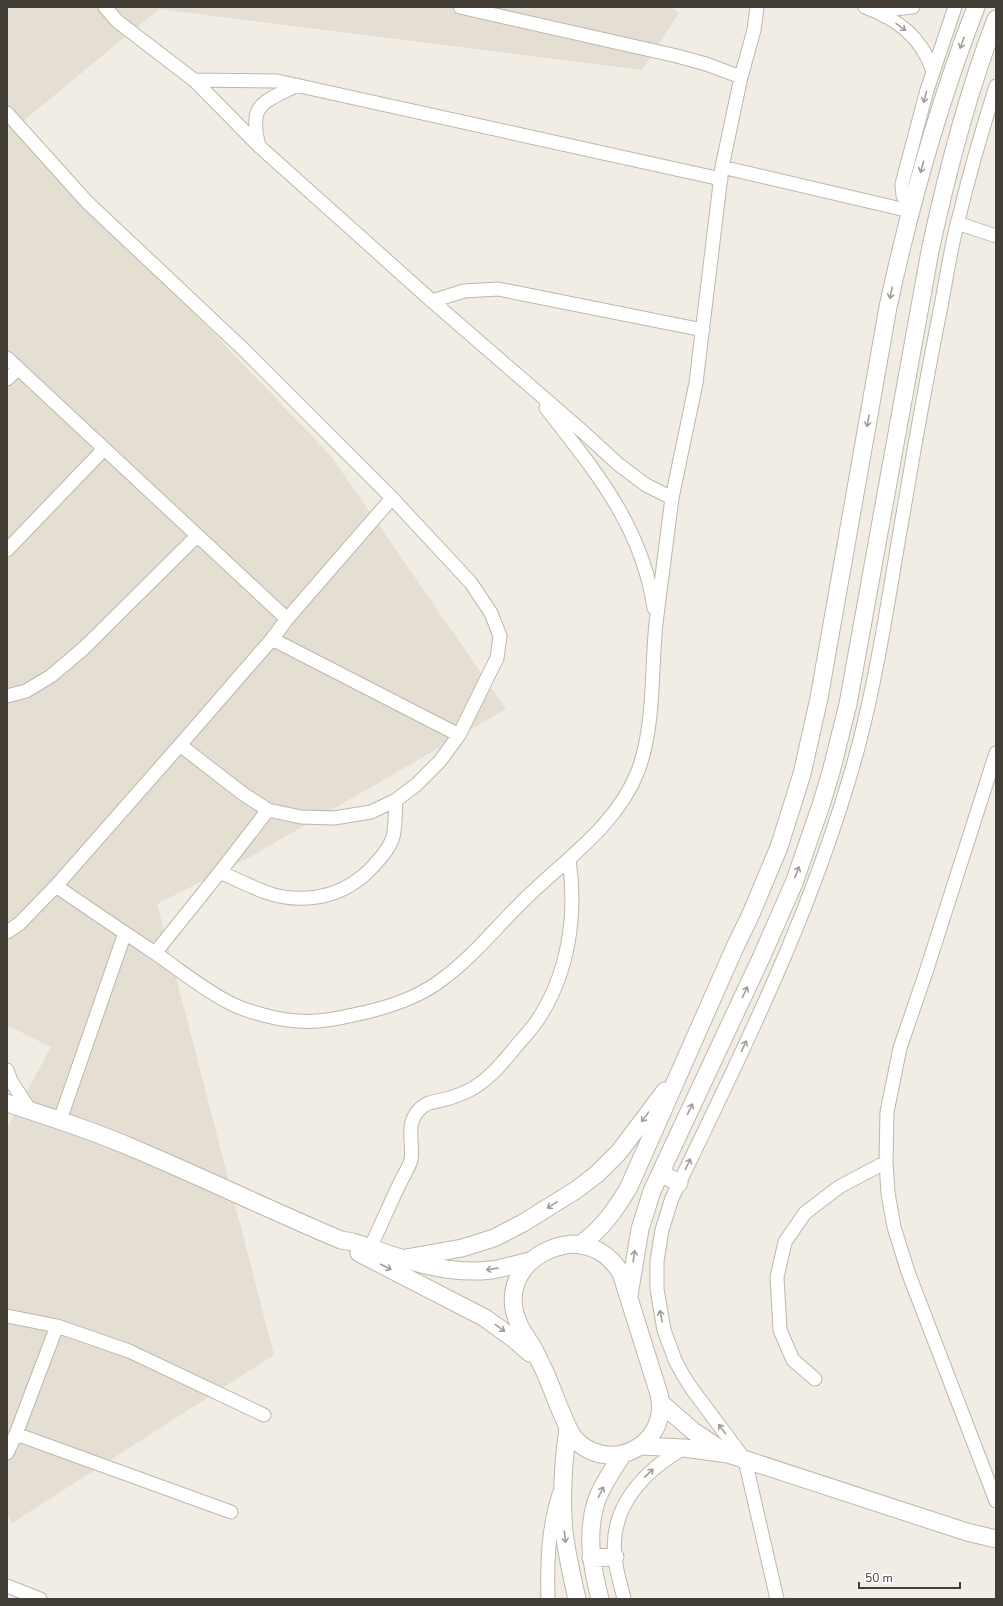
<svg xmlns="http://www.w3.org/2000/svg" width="1003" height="1606" font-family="'Nunito Sans',sans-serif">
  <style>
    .residential { fill: #e4ded3 }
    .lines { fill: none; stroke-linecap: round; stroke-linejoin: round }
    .minor-casing { stroke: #beb7ab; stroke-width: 15 }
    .tertiary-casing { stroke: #beb7ab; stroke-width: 19 }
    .minor { stroke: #fff; stroke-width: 13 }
    .tertiary { stroke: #fff; stroke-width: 17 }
    .oneway { stroke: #a09e9a }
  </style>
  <rect width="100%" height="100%" fill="#f1ede4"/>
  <path class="residential" d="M7,7H670L679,13L642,70L159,9L16,127L331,456L506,709L252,856L157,904L274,1355L12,1523L7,1515V1128L51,1047L7,1025Z"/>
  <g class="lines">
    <g class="minor-casing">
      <path id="minor" d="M460,7L677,56L706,64L741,77
        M865,7C899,20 921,37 933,71
        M871,8L893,9L913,7
        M194,80L277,81L721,179
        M7,113L87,202L242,348L392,498L471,583L491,613L500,636L497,658L459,735L440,761L416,785L396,800L371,812L334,818L301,817L268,810L242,793L180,745
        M259,146C248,103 263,103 297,85
        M722,167L910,211
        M911,207L903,196L902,184L927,90L955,7
        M957,223L996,236
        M432,301L464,291L498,289L703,330
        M7,358L287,619
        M7,379L18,369
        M546,408C595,471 642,526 654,608
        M672,498L696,383L722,167L741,77L754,30L757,7
        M7,550L104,449
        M272,639L459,735
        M7,696L26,691L51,676L84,648L197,536
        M996,753L926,972L900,1048L887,1112L886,1162L888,1193L894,1227L908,1272L996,1501
        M220,872C235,879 250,886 265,892C298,904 336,899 363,876C374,866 386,854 392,840C396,830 395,811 396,800
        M56,886C89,909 122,931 155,953C180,970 204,990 230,1003C247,1012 279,1020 298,1021C322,1023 344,1017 367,1012C395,1005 421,996 444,978C472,957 494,930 519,905C560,863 616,828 638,771C655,725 651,671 656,623C661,581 667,540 672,498L646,485L618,464L582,431L432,301L260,147L194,80L117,21L105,7
        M7,932L19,924L56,886L180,745L272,639L287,619L392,498
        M155,953L220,872L268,810
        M7,1070L11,1081L30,1110
        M60,1120L125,933
        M370,1248C380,1227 389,1206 399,1185C403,1176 408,1170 411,1160C414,1143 405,1126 418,1111C427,1100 438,1102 450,1098C459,1095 467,1092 475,1087C491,1077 502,1063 514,1049C521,1040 530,1031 537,1021C569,973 577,915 569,859
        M7,1316L57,1326L129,1351L264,1415
        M815,1379L793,1360L780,1330L777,1277L785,1242L805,1213L839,1187L886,1162
        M16,1434L57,1326
        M7,1453L16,1434L231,1512
        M7,1586L40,1599
        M548,1599C547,1563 548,1529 559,1494
        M624,1599C621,1585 616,1571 615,1557C609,1507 644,1471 684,1448
        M777,1599L745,1460L692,1389L683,1375L675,1360L664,1330L657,1289V1261L662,1230L672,1198C744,1049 816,905 859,744C880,663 891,580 906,497C917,431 929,366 942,301C947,274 951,247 958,221C969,175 982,130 996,86"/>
    </g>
    <g class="tertiary-casing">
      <path id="tertiary" d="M7,1103C50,1117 94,1131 135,1149C204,1178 272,1211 341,1240L353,1242C398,1257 443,1276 491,1270C504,1268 517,1264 530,1261
        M661,1173L679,1183
        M572,1244C594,1245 609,1254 621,1273L659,1394C671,1446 607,1477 573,1437C561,1416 554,1392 544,1370C540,1362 536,1353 532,1346C527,1338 521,1330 518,1322C501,1281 532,1248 572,1244Z
        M581,1244C602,1229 616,1209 629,1187L735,947L751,914L779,847L802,774L819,698L888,307C910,205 938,105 976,7
        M359,1253L485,1318L514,1339L530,1353
        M406,1258L462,1248L494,1238L523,1223L576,1190L597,1174L619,1152L665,1091
        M629,1295L640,1229L652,1191L761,958L794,883L821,805L831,772L848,704L930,251C947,172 967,94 996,19
        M662,1404L693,1431L723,1451
        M568,1428C563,1463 561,1497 564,1532C567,1555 572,1577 577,1599
        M641,1446L684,1448L728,1454L967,1532L996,1539
        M591,1558L615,1557
        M600,1599C592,1568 586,1534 596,1502C602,1485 613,1469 623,1454"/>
    </g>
    <use href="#minor" class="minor"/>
    <use href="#tertiary" class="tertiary"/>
  </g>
  <defs><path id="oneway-shaft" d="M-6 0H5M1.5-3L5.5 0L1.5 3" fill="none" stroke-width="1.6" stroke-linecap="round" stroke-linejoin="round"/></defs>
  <g class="oneway">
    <use href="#oneway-shaft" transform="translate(901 27) rotate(35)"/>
    <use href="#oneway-shaft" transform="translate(962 43) rotate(110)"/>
    <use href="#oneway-shaft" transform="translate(925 97) rotate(105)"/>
    <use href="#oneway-shaft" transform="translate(922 167) rotate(106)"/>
    <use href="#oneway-shaft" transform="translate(891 293) rotate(102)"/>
    <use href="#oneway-shaft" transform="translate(868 421) rotate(100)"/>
    <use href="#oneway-shaft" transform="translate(797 872) rotate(-69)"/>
    <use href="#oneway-shaft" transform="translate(745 992) rotate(-65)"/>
    <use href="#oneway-shaft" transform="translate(744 1046) rotate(-65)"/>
    <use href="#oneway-shaft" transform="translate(690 1109) rotate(-65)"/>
    <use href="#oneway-shaft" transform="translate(645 1117) rotate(126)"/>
    <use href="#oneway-shaft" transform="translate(688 1164) rotate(-65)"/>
    <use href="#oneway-shaft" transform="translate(552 1205) rotate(148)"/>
    <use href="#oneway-shaft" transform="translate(634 1256) rotate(-82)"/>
    <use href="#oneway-shaft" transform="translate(386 1267) rotate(27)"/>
    <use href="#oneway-shaft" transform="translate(492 1269) rotate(172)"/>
    <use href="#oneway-shaft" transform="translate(661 1316) rotate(-102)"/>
    <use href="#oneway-shaft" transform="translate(500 1328) rotate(36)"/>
    <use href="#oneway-shaft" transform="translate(722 1429) rotate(-127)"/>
    <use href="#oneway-shaft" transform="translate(649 1473) rotate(-43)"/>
    <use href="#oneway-shaft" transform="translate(601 1492) rotate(-64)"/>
    <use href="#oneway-shaft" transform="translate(565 1537) rotate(83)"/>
  </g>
  <rect width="1003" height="1606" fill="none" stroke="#423d35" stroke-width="16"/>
  <path d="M859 1582v6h101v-6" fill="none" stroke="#423d35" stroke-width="2"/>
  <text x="865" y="1582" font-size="12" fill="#423d35" stroke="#ffffff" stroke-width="3" paint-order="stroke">50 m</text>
</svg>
